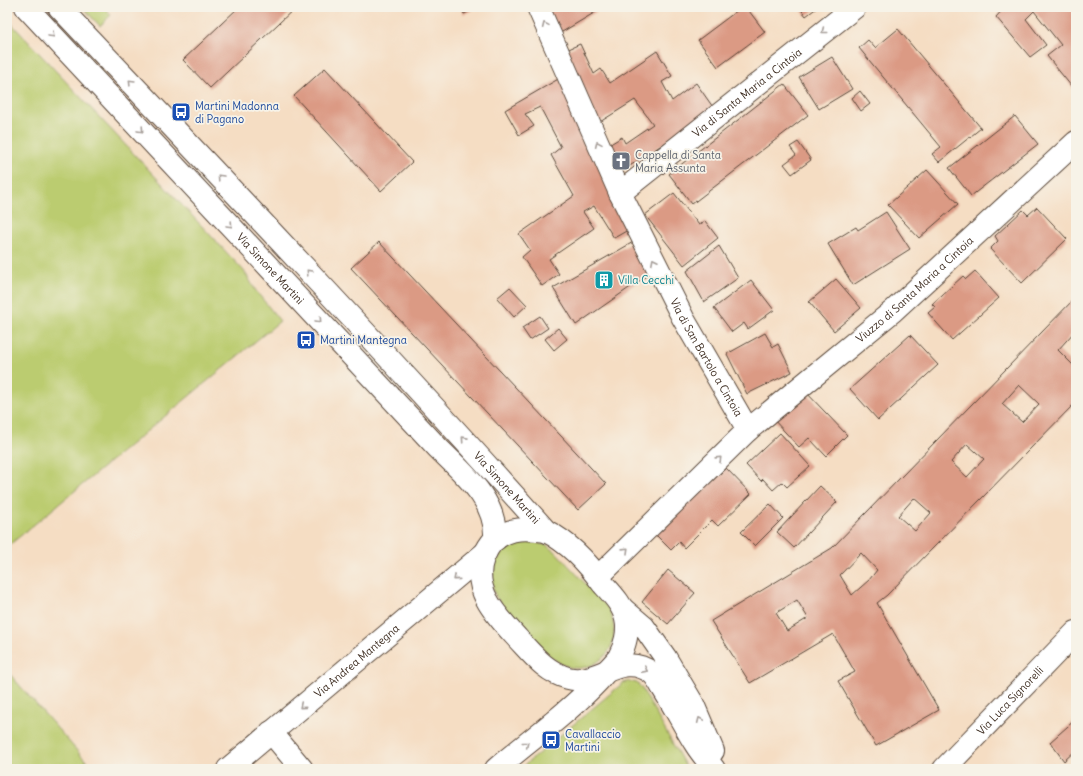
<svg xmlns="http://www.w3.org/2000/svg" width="1083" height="776" font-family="Delius,sans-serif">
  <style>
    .green { fill: #bbcc6f; stroke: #7b7b46 }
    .building { fill: #db9a84; fill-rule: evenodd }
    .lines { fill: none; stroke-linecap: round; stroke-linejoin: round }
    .minor-casing { stroke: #574537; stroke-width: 24 }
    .minor { stroke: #fff; stroke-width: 22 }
    .oneway { stroke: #a79f9a }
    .labels { text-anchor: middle; stroke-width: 3.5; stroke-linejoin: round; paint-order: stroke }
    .street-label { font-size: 11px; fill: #3b2a1e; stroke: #f7f3e8 }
    .transit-label { font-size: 11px; fill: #164399; stroke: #f7f3e8; text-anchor: start }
    .worship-label { font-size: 11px; fill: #5b616d; stroke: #f7f3e8; text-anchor: start }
    .culture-label { font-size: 11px; fill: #0d838f; stroke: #f7f3e8; text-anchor: start }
  </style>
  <rect width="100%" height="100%" fill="#f7f3e8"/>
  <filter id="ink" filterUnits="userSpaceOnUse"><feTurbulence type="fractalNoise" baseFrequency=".025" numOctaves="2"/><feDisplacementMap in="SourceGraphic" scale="8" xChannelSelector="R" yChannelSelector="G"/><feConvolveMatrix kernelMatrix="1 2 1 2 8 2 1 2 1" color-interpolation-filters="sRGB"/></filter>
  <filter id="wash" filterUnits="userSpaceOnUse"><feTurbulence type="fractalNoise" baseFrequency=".012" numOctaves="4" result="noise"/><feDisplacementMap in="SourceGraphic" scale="16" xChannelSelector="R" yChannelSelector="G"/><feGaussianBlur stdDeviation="0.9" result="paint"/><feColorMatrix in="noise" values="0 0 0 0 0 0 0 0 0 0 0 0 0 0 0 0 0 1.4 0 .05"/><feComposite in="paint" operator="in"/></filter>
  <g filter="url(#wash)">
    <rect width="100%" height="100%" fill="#f5ddc3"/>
    <path class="green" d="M82,7H104L111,15L100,26Z
      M7,19L244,271L256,291L280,321L7,547Z
      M527,541L546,545L555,551L608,608C615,621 617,639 608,652C603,659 597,663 589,666C562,676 543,649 527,632C518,622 505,612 498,600C488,586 492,561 505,550C512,544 519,542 527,541Z
      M7,671L93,769H7Z
      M629,681L637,683L641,687L687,769H520L623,683Z"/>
    <g id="blocks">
      <path class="building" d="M239,7H296L210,88L183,60Z
        M460,7H470L472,10L464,14Z
        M546,7H604L557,35Z
        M742,7H746L765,32L718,67L698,40Z
        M799,7H818L806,16Z
        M1005,7H1076V92L1047,56L1061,45L1034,11L1026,19L1046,45L1030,57L996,17Z
        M898,29L981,128L939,162L932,154L941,147L859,48L868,40L875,48Z
        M580,44L594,74L601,69L610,83L657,51L672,76L662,82L672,101L696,83L715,110L619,173L607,146L622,137L625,143L653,124L635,100L595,125L562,52Z
        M832,57L852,89L819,109L799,77Z
        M325,68L412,162L381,191L294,96Z
        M560,78L628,230L614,238L594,206L583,212L594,228L549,259L559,274L542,286L522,257L530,250L519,234L574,196L551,155L561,147L540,107L525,114L534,126L519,135L505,110Z
        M784,84L808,115L692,204L669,174Z
        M860,91L870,104L861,111L852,98Z
        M1015,116L1038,144L971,196L949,168Z
        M798,142L811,160L792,174L784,164L796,155L790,147Z
        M927,170L958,204L919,238L888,205Z
        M674,193L699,225L705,221L718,238L684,265L645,215Z
        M1037,207L1067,239L1022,283L990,249L998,241L995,236L1023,210L1028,215Z
        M886,212L910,249L853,285L828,244L856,227L858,230Z
        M635,241L652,272L576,325L553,288Z
        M379,242L606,484L578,510L351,268Z
        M719,246L738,278L704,302L687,271Z
        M975,271L999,298L952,340L928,313L935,307L932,304L963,276L966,279Z
        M836,279L861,308L834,331L809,302Z
        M751,280L774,310L748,329L744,323L732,332L714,308Z
        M510,287L527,305L514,317L497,298Z
        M1076,297V333L1075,331L1058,350L1076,368V402L887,595L877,603L939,710L876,746L838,681L855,672L833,634L750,683L711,621L832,548ZM1019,385L1039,404L1022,422L1002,404ZM967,444L984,459L967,477L951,462ZM914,498L931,513L915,531L898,516ZM861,553L877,570L869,580L852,595L840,575ZM797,600L808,618L787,631L776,613Z
        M540,316L548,328L530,340L522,328Z
        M558,328L567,339L554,350L545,339Z
        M765,333L773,347L778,344L792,372L747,394L727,354Z
        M910,335L938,365L878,420L850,389Z
        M804,390L847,435L826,456L809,438L799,447L772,418Z
        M780,433L810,466L787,487L782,482L773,490L763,479L761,481L746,465Z
        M726,468L751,494L718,526L712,520L684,548L679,542L671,550L655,534Z
        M820,486L837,502L794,548L777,532Z
        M770,504L783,518L755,546L741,532Z
        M668,570L695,593L668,624L642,602Z
        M1076,719V750L1064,761L1050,742Z"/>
    </g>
  </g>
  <g filter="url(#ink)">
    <use href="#blocks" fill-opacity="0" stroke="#574537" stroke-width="1"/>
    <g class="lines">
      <g class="minor-casing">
        <g id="minor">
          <path id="s1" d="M26,7L438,448C463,473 498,501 495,540"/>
          <path id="s2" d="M59,7C223,180 387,353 546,531C569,543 588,563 603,584C612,594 623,605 626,619C629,631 625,646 619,657C613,665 605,672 599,680C568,713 530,740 496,769"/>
          <path id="s3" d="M538,7L620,193L683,318L748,430"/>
          <path id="s4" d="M620,193L855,7"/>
          <path d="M546,531C527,528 510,527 494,540C489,545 486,551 483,558C471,591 498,617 518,639C533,655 546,672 568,678C597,686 622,650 652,673C656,676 659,682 662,687C674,706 684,726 696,745C701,753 708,761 714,769"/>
          <path id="s5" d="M598,577L748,430L893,311L1076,142"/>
          <path d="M624,610L644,627L665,657L693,704L713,751"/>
          <path d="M271,732L302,769"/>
          <path id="s6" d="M228,769L485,553"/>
          <path id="s7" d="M944,769L1076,632"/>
        </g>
      </g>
      <use href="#minor" class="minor"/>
    </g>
    <defs><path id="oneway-chevron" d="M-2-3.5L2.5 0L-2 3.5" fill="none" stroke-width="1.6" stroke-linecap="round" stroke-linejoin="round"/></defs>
    <g class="oneway">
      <use href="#oneway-chevron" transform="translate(545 25) rotate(-114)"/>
      <use href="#oneway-chevron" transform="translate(824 31) rotate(142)"/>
      <use href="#oneway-chevron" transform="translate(52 35) rotate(47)"/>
      <use href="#oneway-chevron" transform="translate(131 82) rotate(-134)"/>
      <use href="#oneway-chevron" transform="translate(141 130) rotate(47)"/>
      <use href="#oneway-chevron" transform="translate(598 144) rotate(-114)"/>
      <use href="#oneway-chevron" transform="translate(220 177) rotate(-133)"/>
      <use href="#oneway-chevron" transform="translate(230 225) rotate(47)"/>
      <use href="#oneway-chevron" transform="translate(654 261) rotate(-117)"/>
      <use href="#oneway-chevron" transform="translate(309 272) rotate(-133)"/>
      <use href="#oneway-chevron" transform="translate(319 320) rotate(47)"/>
      <use href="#oneway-chevron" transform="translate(464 439) rotate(-132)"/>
      <use href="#oneway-chevron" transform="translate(719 459) rotate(-44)"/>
      <use href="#oneway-chevron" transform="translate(626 550) rotate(-44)"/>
      <use href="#oneway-chevron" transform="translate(456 578) rotate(139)"/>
      <use href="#oneway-chevron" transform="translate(645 670) rotate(26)"/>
      <use href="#oneway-chevron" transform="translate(302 706) rotate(140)"/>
      <use href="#oneway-chevron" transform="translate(700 720) rotate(-114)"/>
      <use href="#oneway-chevron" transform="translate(526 744) rotate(-39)"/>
    </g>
  </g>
  <defs>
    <g id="bus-square" transform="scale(1)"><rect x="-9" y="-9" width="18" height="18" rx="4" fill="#1a4fb4" stroke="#f7f3e8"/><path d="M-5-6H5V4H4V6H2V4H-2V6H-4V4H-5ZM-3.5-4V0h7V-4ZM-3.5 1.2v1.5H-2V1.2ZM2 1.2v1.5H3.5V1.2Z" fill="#fff"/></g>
    <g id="church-square" transform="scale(1)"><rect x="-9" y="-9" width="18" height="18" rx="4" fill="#6b7280" stroke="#f7f3e8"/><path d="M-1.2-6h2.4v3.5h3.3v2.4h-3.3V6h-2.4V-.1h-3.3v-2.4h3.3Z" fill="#fff"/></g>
    <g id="building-square" transform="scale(1)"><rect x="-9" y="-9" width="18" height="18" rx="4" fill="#0f9aa8" stroke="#f7f3e8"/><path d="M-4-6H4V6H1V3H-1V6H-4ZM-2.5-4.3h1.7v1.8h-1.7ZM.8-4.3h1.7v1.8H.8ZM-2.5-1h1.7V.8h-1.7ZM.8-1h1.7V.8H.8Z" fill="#fff"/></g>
  </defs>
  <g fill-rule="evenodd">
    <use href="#bus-square" x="181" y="112"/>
    <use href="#church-square" x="621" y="161"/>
    <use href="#building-square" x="604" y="280"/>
    <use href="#bus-square" x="306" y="340"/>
    <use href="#bus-square" x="551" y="740"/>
  </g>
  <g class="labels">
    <g class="street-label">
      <text dy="4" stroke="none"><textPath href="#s4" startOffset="162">Via di Santa Maria a Cintoia</textPath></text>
      <text dy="4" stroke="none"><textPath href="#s1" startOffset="358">Via Simone Martini</textPath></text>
      <text dy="4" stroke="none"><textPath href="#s5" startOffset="428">Viuzzo di Santa Maria a Cintoia</textPath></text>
      <text dy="4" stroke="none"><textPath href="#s3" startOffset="389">Via di San Bartolo a Cintoia</textPath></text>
      <text dy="4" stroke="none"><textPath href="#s2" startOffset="657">Via Simone Martini</textPath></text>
      <text dy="4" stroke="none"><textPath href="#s6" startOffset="168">Via Andrea Mantegna</textPath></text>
      <text dy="4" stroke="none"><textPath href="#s7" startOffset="95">Via Luca Signorelli</textPath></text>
    </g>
    <g class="transit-label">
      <text x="195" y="110">Martini Madonna<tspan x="195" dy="13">di Pagano</tspan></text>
      <text x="320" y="344">Martini Mantegna</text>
      <text x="565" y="738">Cavallaccio<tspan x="565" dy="13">Martini</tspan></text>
    </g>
    <g class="worship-label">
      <text x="635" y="159">Cappella di Santa<tspan x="635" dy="13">Maria Assunta</tspan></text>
    </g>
    <g class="culture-label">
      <text x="618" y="284">Villa Cecchi</text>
    </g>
  </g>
  <rect width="1083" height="776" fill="none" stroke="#f7f3e8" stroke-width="24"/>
</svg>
